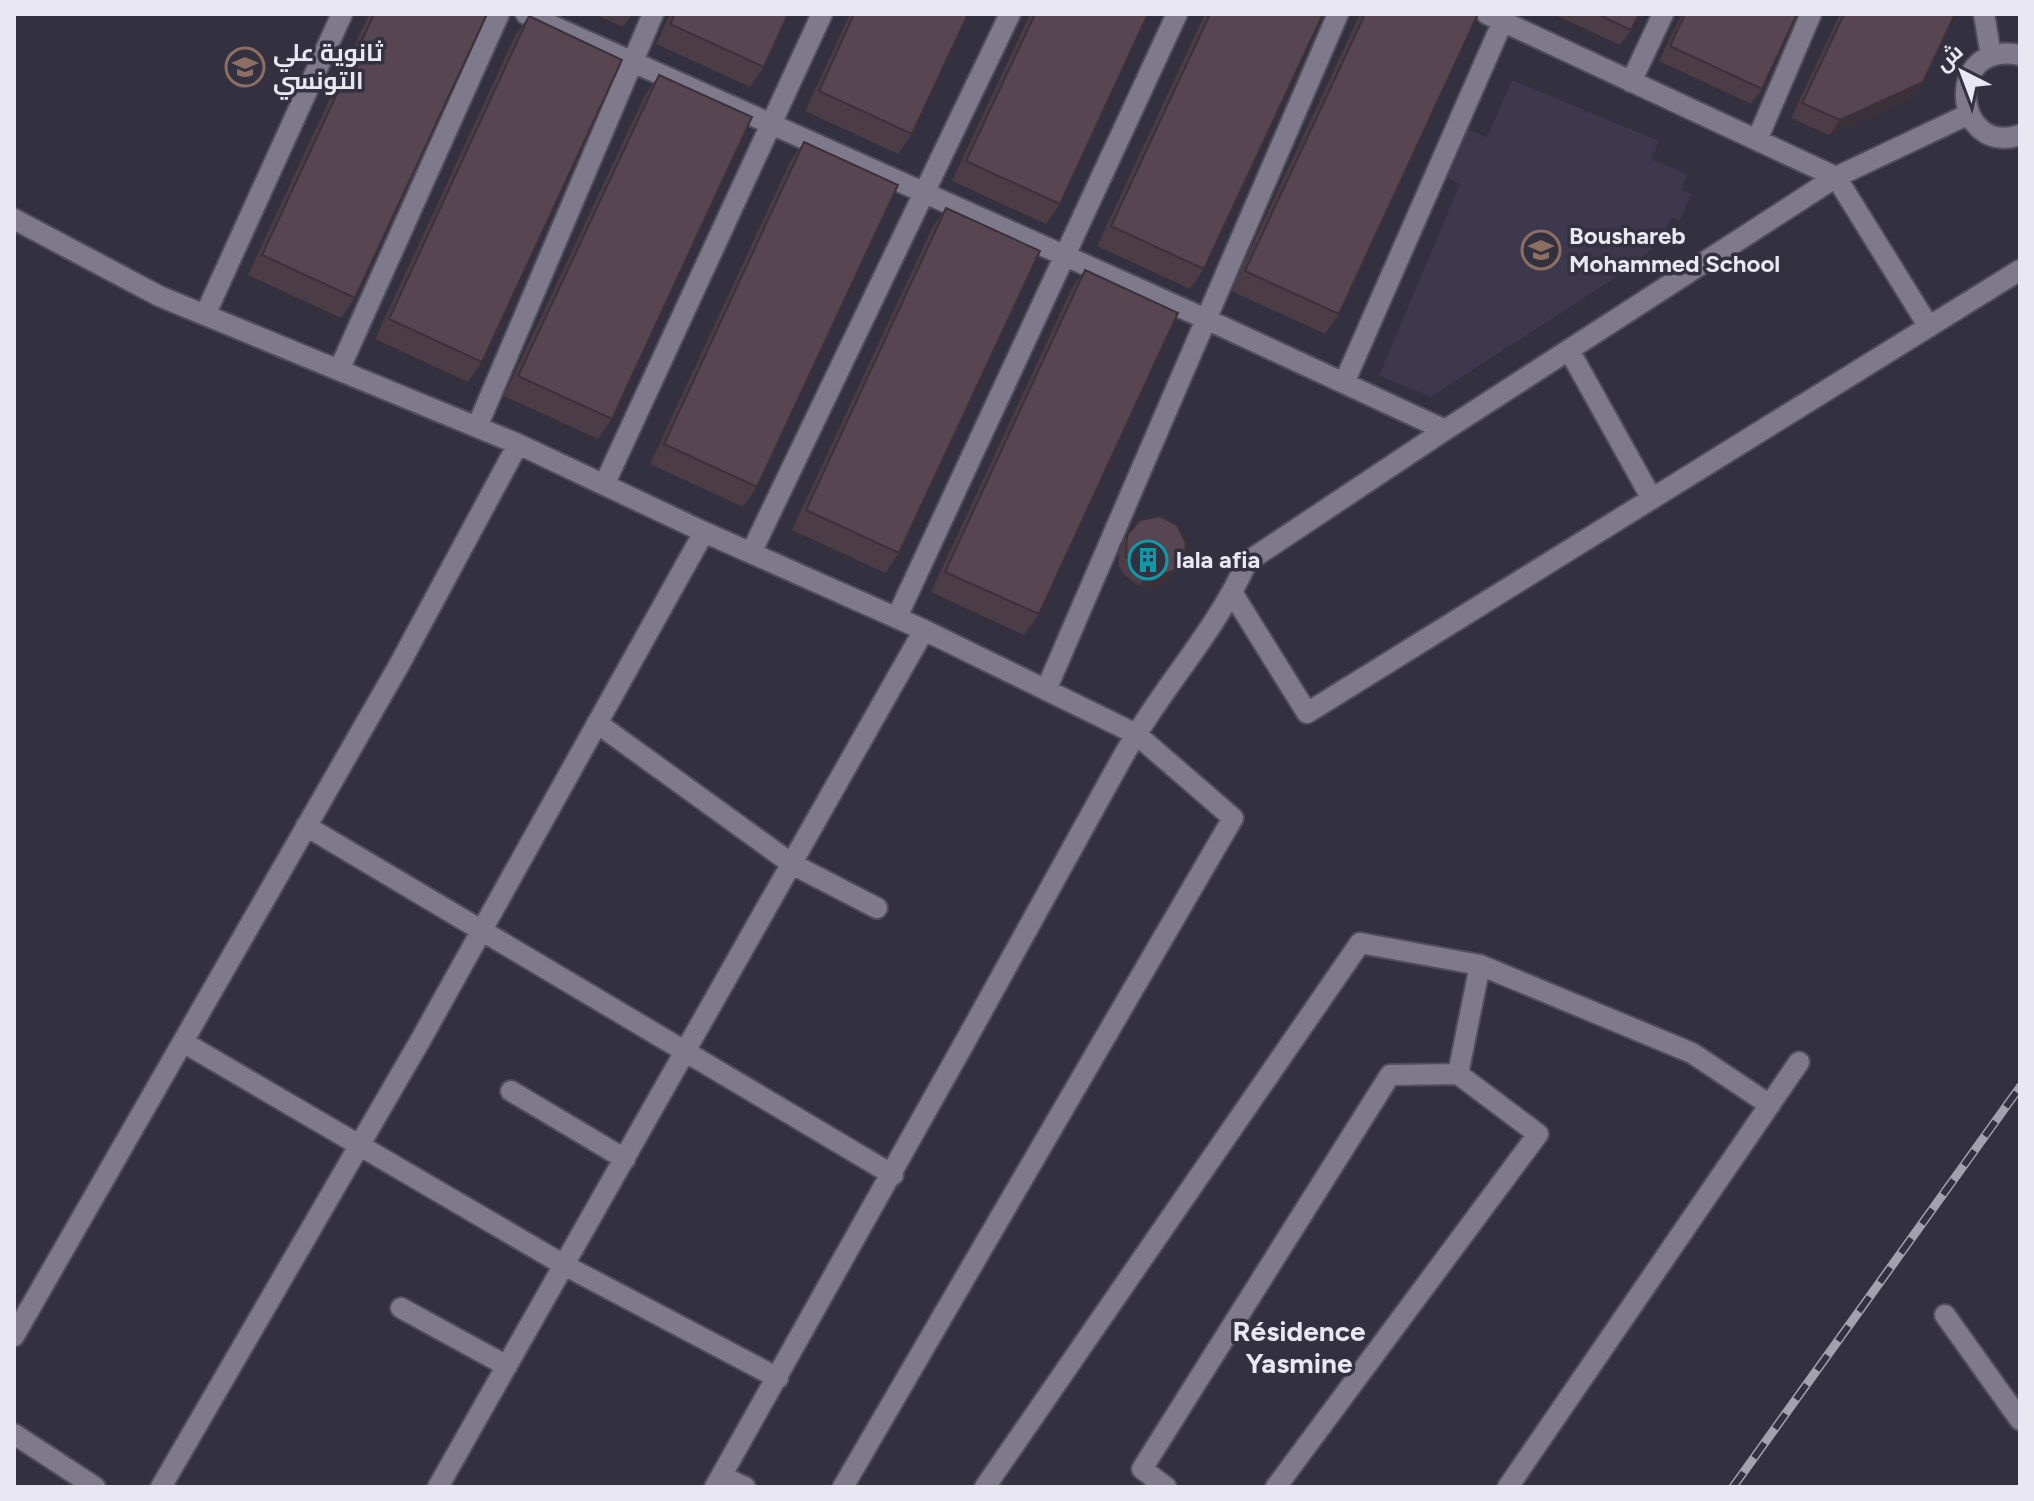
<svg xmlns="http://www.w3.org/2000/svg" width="2034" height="1501" font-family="Figtree,Cairo,sans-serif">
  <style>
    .built { fill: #3d384e }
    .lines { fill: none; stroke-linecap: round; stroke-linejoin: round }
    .minor-casing { stroke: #514e5b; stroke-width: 24 }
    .minor { stroke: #7e7a8c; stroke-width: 20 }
    .rail-casing { stroke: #a3a1ad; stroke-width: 9 }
    .rail { stroke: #33303f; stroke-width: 6; stroke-dasharray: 18; stroke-linecap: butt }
    .wall { fill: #4b3c46 }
    .shaded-wall { fill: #3d3139 }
    .building { fill: #574651; stroke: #3d3139; stroke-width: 2 }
    .labels { text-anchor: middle; stroke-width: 7; stroke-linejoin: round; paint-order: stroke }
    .poi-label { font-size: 24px; font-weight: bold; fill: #e9e7f1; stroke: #33303f; text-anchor: start }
    .quarter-label { font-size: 28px; font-weight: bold; fill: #e9e7f1; stroke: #33303f }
  </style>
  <rect width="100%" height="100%" fill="#33303f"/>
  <path class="built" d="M1512,80L1659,141L1651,159L1687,174L1681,190L1691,194L1680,221L1671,217L1662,238L1639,262L1431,397L1379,376L1460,184L1447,177L1467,129L1487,137Z"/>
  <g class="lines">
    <g class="minor-casing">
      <path id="minor" d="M526,14L1206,319L1445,430
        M1487,14L1836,177L1929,327
        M1984,14L1991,56
        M2020,55C1943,39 1953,157 2020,135
        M1631,82L1663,14
        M1757,140L1811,14
        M14,219L159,296L518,444L704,532L924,630L1136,734L1233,818L843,1487
        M205,315L342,14
        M1569,350L1652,499
        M339,370L499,14
        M1344,383L1506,14
        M477,427L653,14
        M604,485L822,14
        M751,553L1010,14
        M1233,594L1307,713L2020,270
        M897,617L1177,14
        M1046,690L1338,14
        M597,723L792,864L877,908
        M306,826L893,1175
        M183,1042L564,1265L778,1378
        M1458,1074L1480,965
        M511,1091L625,1159
        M401,1308L507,1366
        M1945,1315L2020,1420
        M14,1336L398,667L518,444
        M14,1434L95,1487
        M721,1476L745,1487
        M161,1487L420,1041L704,532
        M438,1487L924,630
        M715,1487C852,1246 987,1003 1121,760C1159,691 1215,633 1247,562L1445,430L1836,177L1969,114
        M985,1487L1360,943L1480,965L1692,1053L1770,1105
        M1166,1487L1142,1469L1390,1075L1458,1074L1538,1134L1276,1487
        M1508,1487L1799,1062"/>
    </g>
    <use href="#minor" class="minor"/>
    <g class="rail-casing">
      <path id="rail" d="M1733,1487L2020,1087"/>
    </g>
    <use href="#rail" class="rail"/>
  </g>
  <path class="wall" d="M369,14H487L355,298L341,318L248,275Z
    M594,14H632L623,27Z
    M670,14H788L764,67L750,87L656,44Z
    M850,14H968L912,134L898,154L805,111Z
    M1030,14H1148L1060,204L1046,224L952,181Z
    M1205,14H1323L1204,269L1190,289L1097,246Z
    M1360,14H1478L1339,314L1325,334L1231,291Z
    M1553,14H1639L1631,30L1620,45Z
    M1682,14H1797L1762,89L1751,104L1659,61Z
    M1840,14H1955L1923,82L1912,97L1829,135L1791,118Z
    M529,16L482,362L468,382L375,339L515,36Z
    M659,75L612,419L598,439L504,396L645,95Z
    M804,142L757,487L743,507L650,464L790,162Z
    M946,208L899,553L885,573L792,530L932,228Z
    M1085,270L1039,614L1024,635L931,592L1071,290Z
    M1127,535L1175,570L1168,580L1149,588L1139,586L1124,575L1119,566V546Z"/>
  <path class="shaded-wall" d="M1923,82L1912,97L1829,135L1840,120Z
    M1175,570L1168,580L1149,588L1139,586L1147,576Z"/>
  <path class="building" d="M374,14H487L355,298L262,255Z
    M675,14H788L764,67L670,24Z
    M854,14H968L912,134L819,91Z
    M1035,14H1148L1060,204L966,161Z
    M1210,14H1323L1204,269L1111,226Z
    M1365,14H1478L1339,314L1245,271Z
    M1597,14H1639L1631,30Z
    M1685,14H1797L1762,89L1670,46Z
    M1844,14H1955L1923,82L1840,120L1802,103Z
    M529,16L622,60L482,362L389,319Z
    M659,75L752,117L612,419L518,376Z
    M804,142L898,185L757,487L664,444Z
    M946,208L1040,251L899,553L806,510Z
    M1085,270L1178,313L1039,614L945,572Z
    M1160,516L1177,525L1186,543L1185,553L1175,570L1156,577L1147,576L1131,564L1126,556L1127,535L1140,520Z"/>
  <defs>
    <g id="school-ring" transform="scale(2)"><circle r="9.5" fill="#33303f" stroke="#8d6e63" stroke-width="1.5"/><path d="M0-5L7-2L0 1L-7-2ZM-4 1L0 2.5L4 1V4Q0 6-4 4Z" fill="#8d6e63"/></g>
    <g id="building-ring" transform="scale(2)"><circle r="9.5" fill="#33303f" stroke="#0f9aa8" stroke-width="1.5"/><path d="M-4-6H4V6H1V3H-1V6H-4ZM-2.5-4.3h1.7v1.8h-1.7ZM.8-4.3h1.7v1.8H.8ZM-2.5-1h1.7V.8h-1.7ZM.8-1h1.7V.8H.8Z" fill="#0f9aa8"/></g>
  </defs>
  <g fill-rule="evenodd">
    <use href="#school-ring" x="245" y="67"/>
    <use href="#school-ring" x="1541" y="250"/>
    <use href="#building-ring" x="1148" y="560"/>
  </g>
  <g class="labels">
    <g class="poi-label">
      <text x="273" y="61">ثانوية علي<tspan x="273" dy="28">التونسي</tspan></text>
      <text x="1569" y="244">Boushareb<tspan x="1569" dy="28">Mohammed School</tspan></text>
      <text x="1176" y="568">lala afia</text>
    </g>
    <g class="quarter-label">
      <text x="1299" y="1341">Résidence<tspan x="1299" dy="32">Yasmine</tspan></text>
    </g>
  </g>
  <rect width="2034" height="1501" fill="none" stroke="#e9e7f1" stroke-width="32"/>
  <g transform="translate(1962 72) rotate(318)" stroke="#33303f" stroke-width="6" paint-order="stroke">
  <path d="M0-6L14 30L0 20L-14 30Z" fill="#e9e7f1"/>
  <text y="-12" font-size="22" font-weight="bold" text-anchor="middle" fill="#e9e7f1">ش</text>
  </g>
</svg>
